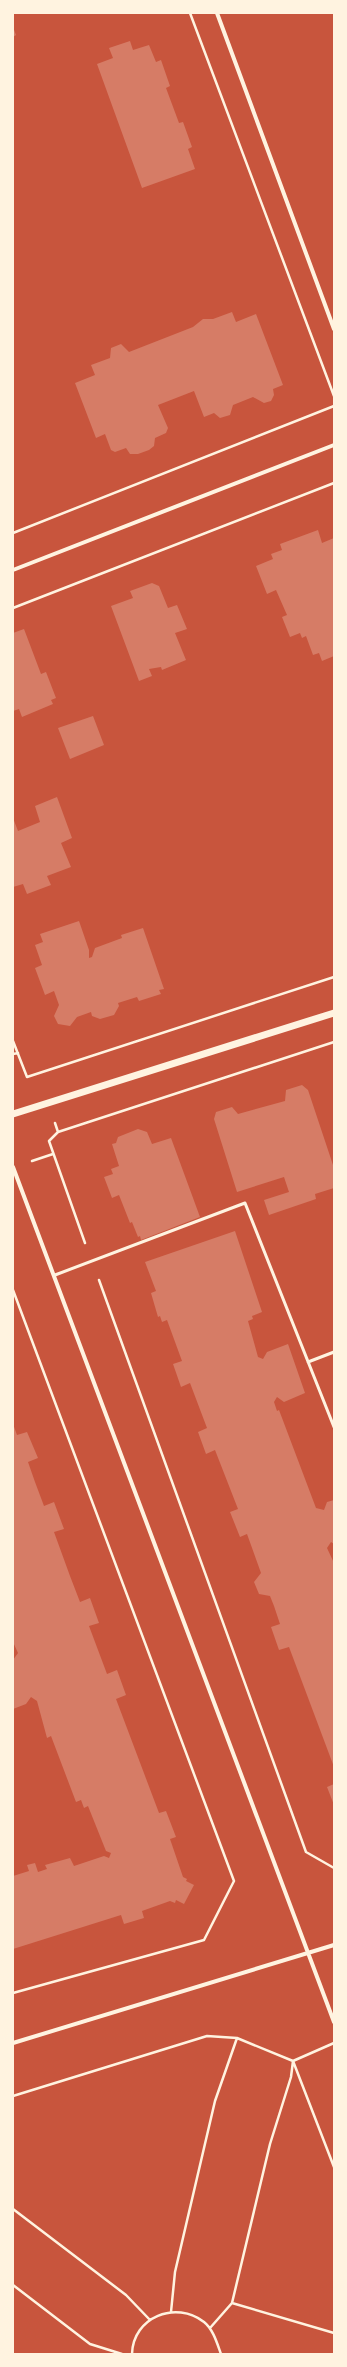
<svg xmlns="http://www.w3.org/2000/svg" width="347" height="2367" font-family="'IBM Plex Sans',sans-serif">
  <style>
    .building { fill: #d67c66 }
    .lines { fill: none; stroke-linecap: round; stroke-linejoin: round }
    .path { stroke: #fff3e0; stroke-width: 2.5 }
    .service { stroke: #fff3e0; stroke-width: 3 }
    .minor { stroke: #fff3e0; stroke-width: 4 }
    .tertiary { stroke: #fff3e0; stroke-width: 7 }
  </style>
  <rect width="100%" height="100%" fill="#c8553d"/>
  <path class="building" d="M13,27L16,35L13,37Z
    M130,41L133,50L149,45L156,62L161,60L170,86L166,88L179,123L183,122L192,147L188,149L195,169L142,188L97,64L113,58L109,48Z
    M232,312L236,322L256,314L283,385L273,389L274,395L271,401L264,403L253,397L233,405L230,415L220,418L214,413L204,417L194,391L158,405L168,428L166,433L155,438L154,446L149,450L138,454H130L126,448L115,452L111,450L105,434L96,438L75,383L95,375L91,365L110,358L111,348L121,344L129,352L193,327L203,319H213Z
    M318,530L322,543L334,538V656L322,661L319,653L313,655L306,636L302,638L300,633L290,637L282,617L287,615L276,590L267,594L256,566L273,559L271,554L282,550L280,544Z
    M152,583L159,586L168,608L177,605L187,629L175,633L186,660L162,670L161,667L149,669L152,676L139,681L111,606L133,598L130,591Z
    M24,629L41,674L46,672L56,698L51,700L53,704L22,717L19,709L13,711V633Z
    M93,716L104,745L70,759L58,728Z
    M57,797L72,838L61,843L71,867L47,876L51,885L27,894L23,884L13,887V818L18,831L40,822L35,806Z
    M79,921L89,950V958L92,957L95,948L122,938L121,935L143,928L164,989L159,990L161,994L139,1001L137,997L118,1003L119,1006L114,1015L100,1019L92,1016L91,1012L77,1017L70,1026L58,1024L54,1016L59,1005L54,991L45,995L35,968L42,965L35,945L43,942L40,934Z
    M302,1085L308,1090L334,1168V1188L315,1194L316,1199L269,1215L264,1200L289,1192L284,1177L237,1192L214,1119L216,1112L232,1107L238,1114L285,1101L286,1090Z
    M138,1129L147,1132L152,1144L171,1138L200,1217L141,1240L140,1236L138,1237L132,1222L130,1223L119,1195L112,1198L104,1177L113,1174L111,1169L119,1166L112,1144L116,1143L118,1137Z
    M235,1231L262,1312L252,1316L253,1319L248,1321L258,1357L263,1359L267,1352L288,1344L305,1393L284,1402L277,1397L274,1402L277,1411L279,1410L316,1508L324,1510L327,1502L334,1500V1544L331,1542L327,1548L334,1563V1767L289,1647L279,1650L271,1627L280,1624L274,1606L270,1596L259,1594L254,1582L261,1573L247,1534L240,1537L230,1512L238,1509L215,1450L206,1454L198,1432L207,1428L190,1383L181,1387L173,1364L182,1361L167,1320L162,1322L160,1316L158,1317L151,1293L156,1291L145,1262Z
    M13,1424L17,1435L27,1432L38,1458L28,1462L35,1482L44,1506L54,1502L64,1529L54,1532L70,1576L80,1602L90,1598L99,1623L89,1626L107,1674L117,1670L126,1695L116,1699L159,1813L166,1811L176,1837L170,1839L183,1877L187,1879L186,1881L194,1885L184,1904L176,1900L175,1903L170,1901L142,1911L144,1918L124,1924L121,1915L13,1949V1876L29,1871L27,1865L35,1863L38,1872L47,1869L45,1865L70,1858L74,1866L104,1856L109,1858L111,1853L106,1851L88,1806L84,1808L81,1800L76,1802L51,1736L47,1738L37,1701L31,1697L26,1704L13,1709V1660L18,1653L13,1642Z
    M334,1784V1805L327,1787Z"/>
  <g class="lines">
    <path class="path" d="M190,13L334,396
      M13,533L334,406
      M13,608L334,483
      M13,1041L27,1077L334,977
      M13,1054L18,1053
      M55,1123L58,1132
      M32,1161L53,1154
      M85,1243L49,1141L58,1132L334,1042
      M99,1280L306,1852L334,1868
      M13,1290L234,1881L204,1940L13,1993
      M13,2096L207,2036L237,2038L293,2061L334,2167
      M13,2209L126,2295L150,2320
      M13,2285L90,2344L122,2354
      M232,2303L334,2333
      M171,2312L175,2272L215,2101L237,2038
      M210,2328L232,2303L270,2144L291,2077L293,2061L334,2043
      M132,2354C133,2317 176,2300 204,2322C213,2329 217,2343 221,2354"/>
    <path class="service" d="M55,1275L245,1203L334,1427
      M308,1362L334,1352"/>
    <path class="minor" d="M217,13L334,329
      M13,570L334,445
      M13,1167L334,2022
      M13,2043L334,1945"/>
    <path class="tertiary" d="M13,1114L334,1013"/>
  </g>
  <rect width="347" height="2367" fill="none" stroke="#fff3e0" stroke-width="28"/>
</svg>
